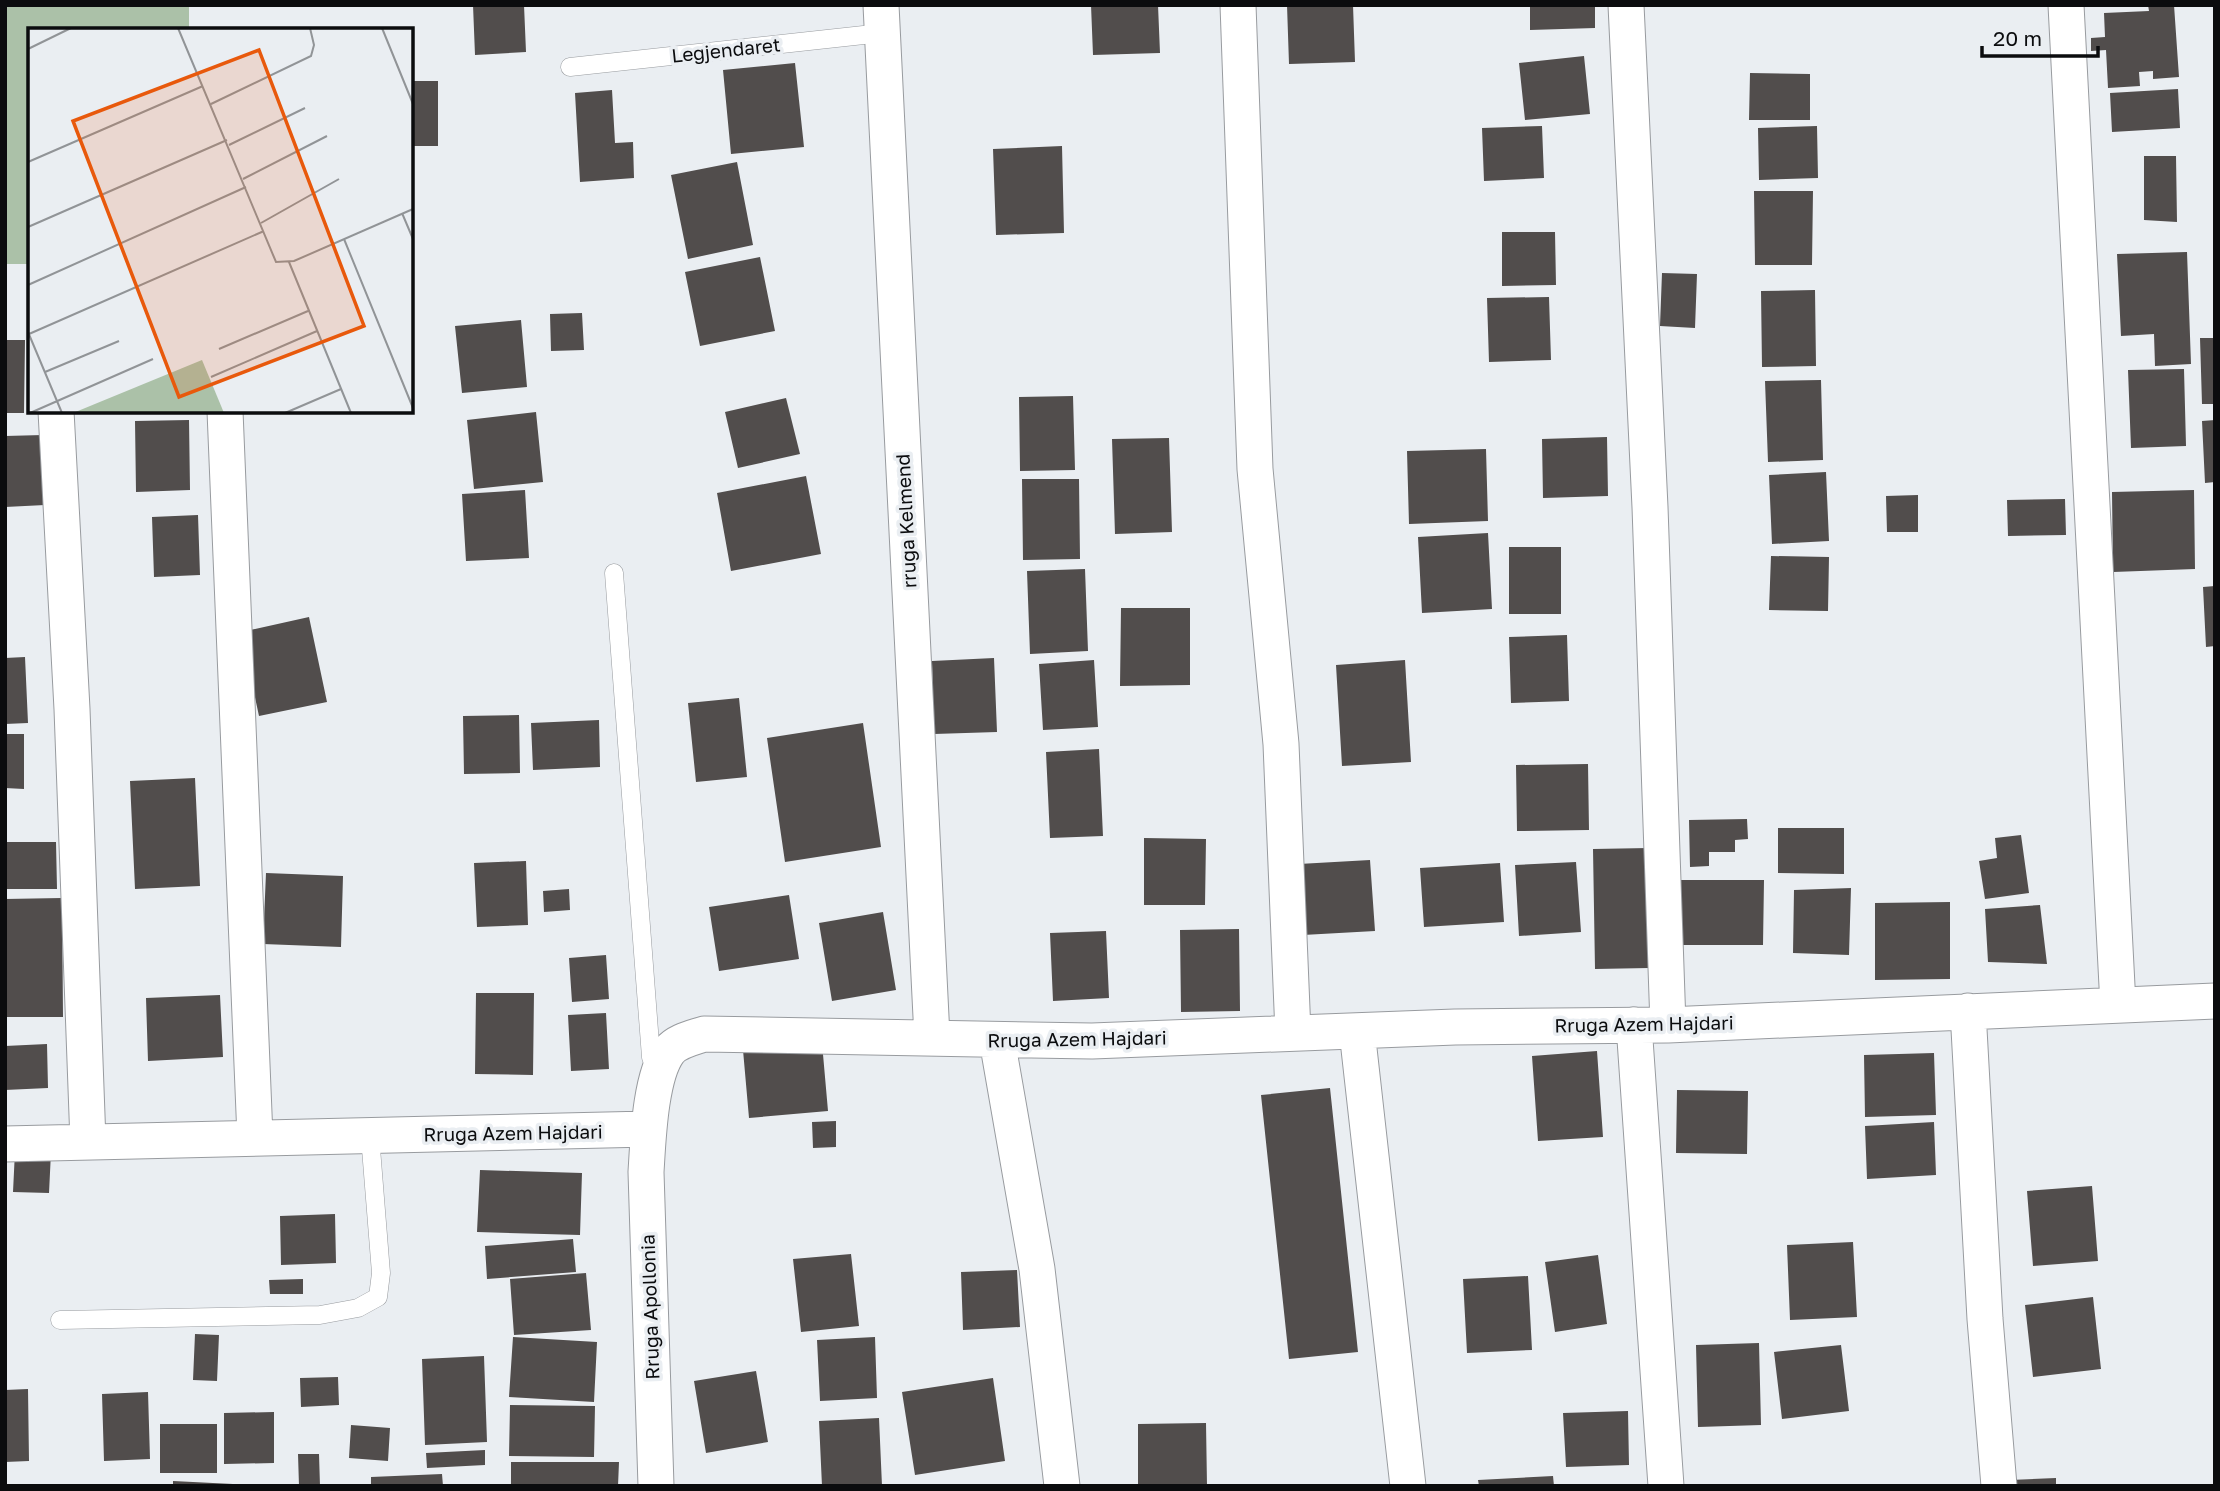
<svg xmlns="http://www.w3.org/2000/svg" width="2220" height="1491" font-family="'Golos Text',sans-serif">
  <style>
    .green { fill: #abc1a8 }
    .building { fill: #514d4c }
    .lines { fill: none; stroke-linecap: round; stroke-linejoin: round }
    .lane-casing { stroke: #989b9f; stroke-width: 19 }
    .street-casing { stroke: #989b9f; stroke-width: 37 }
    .lane { stroke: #fff; stroke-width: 18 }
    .street { stroke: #fff; stroke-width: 35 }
    .labels { text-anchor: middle; stroke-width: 7; stroke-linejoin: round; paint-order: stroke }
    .street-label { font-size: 19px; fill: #0b0c0e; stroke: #eaeef2 }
    .inset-road { fill: none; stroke: #919497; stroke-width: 2 }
    .view { fill: #e8590c; fill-opacity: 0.15; stroke: #e8590c; stroke-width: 3.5 }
    .inset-edge { fill: none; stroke: #0b0c0e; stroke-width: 3.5 }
  </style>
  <rect width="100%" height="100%" fill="#eaeef2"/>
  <path class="green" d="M5,5H189V30H30V264H5Z"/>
  <path class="building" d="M473,5H524L526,52L475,55Z
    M1091,5H1158L1160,53L1093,55Z
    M1287,5H1353L1355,62L1289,64Z
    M1530,5H1595V28L1530,30Z
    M2148,5H2174L2179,77L2153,79V71L2139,72L2140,86L2108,88L2106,50L2091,51V38L2105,37L2104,13L2149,11Z
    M1584,56L1590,114L1525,120L1519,63Z
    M795,63L804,147L731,154L723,70Z
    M1750,73L1810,74V120H1749Z
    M411,81H438V146H411Z
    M2178,89L2180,128L2112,132L2110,93Z
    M612,90L615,143L633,142L634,178L580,182L575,93Z
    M1542,126L1544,178L1484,181L1482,128Z
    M1817,126L1818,178L1759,180L1758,128Z
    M1062,146L1064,233L996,235L993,149Z
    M2144,156H2176L2177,222L2144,220Z
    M737,162L753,245L688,259L671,175Z
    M1754,191H1813L1812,265H1755Z
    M1502,232H1555L1556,285L1502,286Z
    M2187,252L2191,364L2155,366L2154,334L2121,336L2117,254Z
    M760,257L775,331L700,346L685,272Z
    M1662,273L1697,274L1695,328L1660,326Z
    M1815,290L1816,366L1762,367L1761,291Z
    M1549,297L1551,360L1489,362L1487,298Z
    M582,313L584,350L551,351L550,314Z
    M521,320L527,387L462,393L455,326Z
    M2200,338H2215V404H2202Z
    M5,340H25L24,413H5Z
    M2184,369L2186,446L2131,448L2128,370Z
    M1821,380L1823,460L1768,462L1765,381Z
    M1073,396L1075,470L1020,471L1019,397Z
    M786,398L800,454L738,468L725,412Z
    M536,412L543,482L474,489L467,420Z
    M189,420L190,490L136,492L135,421Z
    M2215,420V482L2205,483L2202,421Z
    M43,435L45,505L5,507V436Z
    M1607,437L1608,496L1543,498L1542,439Z
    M1169,438L1172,532L1115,534L1112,439Z
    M1486,449L1488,521L1409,524L1407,451Z
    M1826,472L1829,541L1772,544L1769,475Z
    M806,476L821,554L731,571L717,493Z
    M1022,479H1079L1080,559L1023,560Z
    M525,490L529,558L466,561L462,494Z
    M2194,490L2195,569L2113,572L2112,492Z
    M1918,495V532H1887L1886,496Z
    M2065,499L2066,535L2008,536L2007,500Z
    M198,515L200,575L154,577L152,517Z
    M1488,533L1492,609L1422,613L1418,537Z
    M1509,547H1561V614H1509Z
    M1771,556L1829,557L1828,611L1769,610Z
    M1085,569L1088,651L1030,654L1027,571Z
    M2215,586V646L2206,647L2203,587Z
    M1121,608H1190V685L1120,686Z
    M309,617L327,702L259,716L241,632Z
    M1567,635L1569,701L1511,703L1509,637Z
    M25,657L28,723L5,724V658Z
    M994,658L997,732L934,734L932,661Z
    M1094,660L1098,727L1043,730L1039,664Z
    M1405,660L1411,762L1342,766L1336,665Z
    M739,698L747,777L696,782L688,703Z
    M519,715L520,773L464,774L463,716Z
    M599,720L600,767L533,770L531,723Z
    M863,723L881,847L785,862L767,738Z
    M5,734H24V789L5,788Z
    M1099,749L1103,836L1050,838L1046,752Z
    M1588,764L1589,830L1517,831L1516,765Z
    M195,778L200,886L135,889L130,781Z
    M1747,819L1748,839L1735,840V852H1709V866L1690,867L1689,820Z
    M1778,828H1844V874L1778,873Z
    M2021,835L2029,893L1985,899L1979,861L1997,858L1995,838Z
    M1144,838L1206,839L1205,905H1144Z
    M5,842H56L57,889H5Z
    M1649,848V968L1595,969L1593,849Z
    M1370,860L1375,931L1303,935L1299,864Z
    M526,861L528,925L477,927L474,863Z
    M1576,862L1581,932L1519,936L1515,865Z
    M1500,863L1504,922L1424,927L1420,868Z
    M266,873L343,876L341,947L263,944Z
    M1681,880H1764L1763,945H1681Z
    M1851,888L1849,955L1793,953L1794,890Z
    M569,889L570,910L544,912L543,891Z
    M789,895L799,959L719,971L709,907Z
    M62,898L63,1017H5V899Z
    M1950,902V979L1875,980V903Z
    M2040,905L2047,964L1988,962L1985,909Z
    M883,912L896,990L832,1001L819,923Z
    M1239,929L1240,1011L1181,1012L1180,930Z
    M1106,931L1109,998L1053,1001L1050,933Z
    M606,955L609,999L572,1002L569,958Z
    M476,993H534L533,1075L475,1074Z
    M220,995L223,1057L148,1061L146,998Z
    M606,1013L609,1069L571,1071L568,1015Z
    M822,1043L828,1111L749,1118L743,1050Z
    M47,1044L48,1088L5,1090V1046Z
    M1597,1051L1603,1137L1538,1141L1532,1056Z
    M1934,1053L1936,1115L1865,1117L1864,1055Z
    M1330,1088L1358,1352L1289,1359L1261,1095Z
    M1677,1090L1748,1091L1747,1154L1676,1153Z
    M836,1121V1147L813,1148L812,1122Z
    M1934,1122L1936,1175L1867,1179L1865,1126Z
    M15,1151L51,1152L49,1193L13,1192Z
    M480,1170L582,1173L580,1235L477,1232Z
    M2092,1186L2098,1261L2033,1266L2027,1191Z
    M335,1214L336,1263L281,1265L280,1216Z
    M573,1239L576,1272L487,1279L485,1246Z
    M1853,1242L1857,1317L1790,1320L1787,1245Z
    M851,1254L859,1326L801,1332L793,1259Z
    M1598,1255L1607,1324L1555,1332L1545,1262Z
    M1017,1270L1020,1327L963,1330L961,1272Z
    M586,1273L591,1330L514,1335L510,1279Z
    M1528,1276L1532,1350L1467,1353L1463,1279Z
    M303,1279V1294H270L269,1280Z
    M2093,1297L2101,1369L2033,1377L2025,1305Z
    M195,1334L219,1335L217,1381L193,1380Z
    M513,1337L597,1342L594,1402L509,1397Z
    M875,1337L877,1398L820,1401L817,1340Z
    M1759,1343L1761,1425L1698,1427L1696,1345Z
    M1841,1345L1849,1411L1782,1419L1774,1352Z
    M484,1356L487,1442L425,1445L422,1359Z
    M756,1371L768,1442L706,1453L694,1381Z
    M338,1377L339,1405L301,1407L300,1378Z
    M993,1378L1005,1461L915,1475L902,1392Z
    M28,1389L29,1461L5,1462V1390Z
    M148,1392L150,1459L104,1461L102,1394Z
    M510,1405L595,1406L594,1457L509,1456Z
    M1628,1411L1629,1465L1566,1467L1563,1413Z
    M274,1412V1463L224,1464V1413Z
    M879,1418L882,1486H822L819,1421Z
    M1206,1423L1207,1486H1138V1424Z
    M160,1424H217V1473H160Z
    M351,1425L390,1428L388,1461L349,1458Z
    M485,1450V1465L427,1468L426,1453Z
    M298,1454H319L320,1486H299Z
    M511,1462H619L618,1486H511Z
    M442,1474L443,1486H371V1477Z
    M1553,1476L1554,1486H1479L1478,1480Z
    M2056,1478V1486H2010V1480Z
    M173,1481L233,1484V1486H173Z"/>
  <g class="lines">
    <g class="lane-casing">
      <path id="lane" d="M570,67L882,33
        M614,573L651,1057L656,1071
        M60,1320L320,1315L358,1308L378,1297L381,1273L370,1136"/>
    </g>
    <g class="street-casing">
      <path id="street" d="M881,5L932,1037
        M1238,5L1255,469L1281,744L1293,1033
        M1626,5L1650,507L1668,1025
        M2066,5L2118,1005
        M56,411L72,709L88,1142
        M225,411L255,1137
        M1968,1011L1985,1319L1999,1486
        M1634,1025L1666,1486
        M1357,1031L1408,1486
        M997,1040L1037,1269L1062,1486
        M5,1144L649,1129
        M656,1486L646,1172C648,1141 650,1076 669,1051C677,1041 692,1038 704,1034L1092,1041L1455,1027L1668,1025L2215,1001"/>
    </g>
    <use href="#lane" class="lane"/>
    <use href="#street" class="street"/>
  </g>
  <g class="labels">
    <g class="street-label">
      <text transform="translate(726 50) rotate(-6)" y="7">Legjendaret</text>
      <text transform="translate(906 521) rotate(-93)" y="7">rruga Kelmend</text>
      <text transform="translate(1644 1024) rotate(-1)" y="7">Rruga Azem Hajdari</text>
      <text transform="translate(1077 1039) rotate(-1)" y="7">Rruga Azem Hajdari</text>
      <text transform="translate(513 1133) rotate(-1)" y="7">Rruga Azem Hajdari</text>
      <text transform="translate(650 1307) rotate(-92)" y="7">Rruga Apollonia</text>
    </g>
  </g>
  <g transform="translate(28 28)">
    <rect width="385" height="385" fill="#eaeef2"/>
    <path d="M174,332L196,385H45Z" fill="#abc1a8"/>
    <path class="inset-road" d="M150,0L248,234L266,233L385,181M354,0L385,76M0,21L43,0M183,76L283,28L286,17L282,0M201,117L277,80M0,134L175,58M215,151L299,108M374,185L385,211M233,195L311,151M0,199L199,112M316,211L385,380M261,234L323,385M0,257L218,159M0,304L34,385M1,306L236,203M191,321L280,283M17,344L91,313M183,349L289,303M2,385L125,331M257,385L313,361"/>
    <path class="view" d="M231,22L336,298L151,369L45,93Z"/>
    <rect width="385" height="385" class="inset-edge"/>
  </g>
  <rect width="2220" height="1491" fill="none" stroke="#0b0c0e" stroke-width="14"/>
  <path d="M1982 46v10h116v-10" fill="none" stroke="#0b0c0e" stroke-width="3.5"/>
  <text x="1993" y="46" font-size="21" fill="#0b0c0e" stroke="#eaeef2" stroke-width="5" paint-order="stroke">20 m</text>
</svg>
